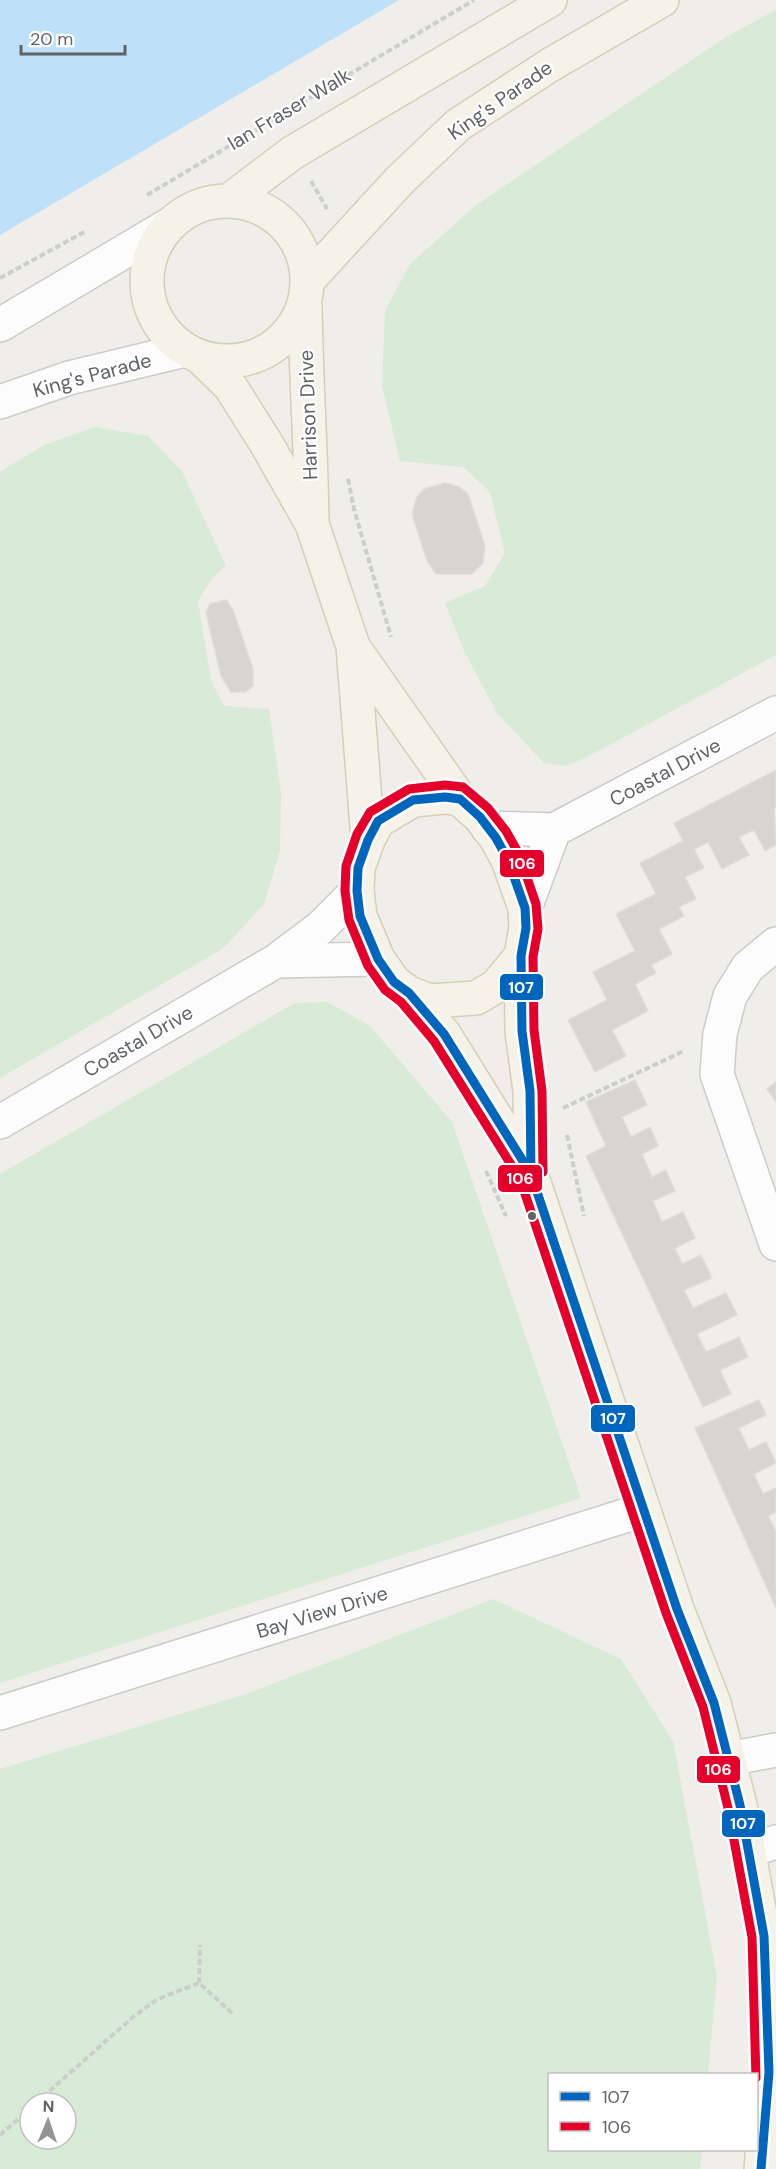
<svg xmlns="http://www.w3.org/2000/svg" width="776" height="2169" font-family="'DM Sans',sans-serif">
  <style>
    .green { fill: #d8ebd6; fill-rule: evenodd }
    .water { fill: #bfe0f9 }
    .building { fill: #d6d5d3; stroke: #deddd9; stroke-width: 1.5 }
    .lines { fill: none; stroke-linecap: round; stroke-linejoin: round }
    .minor-casing { stroke: #cbcccc; stroke-width: 36 }
    .major-casing { stroke: #d7ceb8; stroke-width: 36 }
    .path { stroke: #cacfcc; stroke-width: 4; stroke-dasharray: 6 3; stroke-linecap: butt }
    .minor { stroke: #fdfcfc; stroke-width: 33 }
    .major { stroke: #f4f2e9; stroke-width: 33 }
    .bus-1-casing { stroke: #fff; stroke-width: 14 }
    .bus-2-casing { stroke: #fff; stroke-width: 14 }
    .bus-1 { stroke: #0065bd; stroke-width: 9 }
    .bus-2 { stroke: #e4002b; stroke-width: 9 }
    .bus-dot { fill: #5f6368; stroke: #fff; stroke-width: 2 }
    .labels { text-anchor: middle; stroke-width: 4.5; stroke-linejoin: round; paint-order: stroke }
    .street-label { font-size: 20px; fill: #5f6368; stroke: #fff }
    .line-badge { stroke: #fff; stroke-width: 2 }
    .badge-label { font-size: 16px; text-anchor: middle; font-weight: bold; fill: #fff }
  </style>
  <rect width="100%" height="100%" fill="#efeeea"/>
  <path class="green" d="M776,10V655L587,757L566,766L544,763L497,713L464,651L445,603L485,586L505,553L490,492L463,467L400,461L382,386L385,311L410,264L476,205L726,37Z
    M95,427L148,436L182,471L226,566L213,577L198,601L211,681L224,706L269,709L281,793L280,851L264,904L224,948L0,1078V472L44,445Z
    M327,1002L369,1025L452,1122L581,1498L0,1683V1174L295,1003Z
    M493,1599L621,1659L673,1741L717,1976L708,2074H550V2150H702L700,2169H0V1769L249,1693ZM30,2103H66V2139H30Z"/>
  <path class="water" d="M0,0H399L0,235Z"/>
  <path class="building" d="M445,483L459,487L468,494L485,546L483,563L472,574H436L427,561L412,514L417,497L424,489Z
    M226,600L233,610L253,669V686L245,692H231L221,676L206,613L210,604Z
    M776,770V807L774,808L776,845L765,851L754,830L739,837L749,855L722,869L708,842L694,849L704,868L685,877L696,899L679,907L684,916L659,929L672,954L651,965L656,973L635,984L648,1011L612,1030L626,1056L595,1072L568,1020L607,1000L593,972L635,951L616,914L656,894L640,863L683,841L674,823Z
    M635,1080L647,1105L622,1117L631,1137L650,1127L658,1146L642,1154L652,1177L666,1170L675,1191L653,1201L662,1222L683,1212L695,1238L675,1248L682,1264L701,1255L712,1278L684,1290L693,1308L726,1293L737,1315L697,1334L706,1352L739,1337L748,1357L720,1370L731,1394L703,1407L586,1156L606,1146L586,1102Z
    M776,1082V1102L767,1089Z
    M759,1400L766,1415L739,1428L749,1450L766,1442L776,1463L754,1474L763,1494L776,1488V1512L768,1516L776,1532V1608L695,1428Z"/>
  <g class="lines">
    <g class="minor-casing">
      <path id="minor" d="M0,325L169,225
        M0,402L69,378L185,350
        M488,828L554,830L776,713
        M525,908L554,830
        M776,944L748,967L730,996L720,1034L717,1074L776,1244
        M276,961L378,959
        M0,1122L276,961L320,928L357,891
        M0,1713L643,1510
        M728,1759L776,1750
        M748,1851L776,1842"/>
    </g>
    <g class="major-casing">
      <path id="major" d="M230,200L292,153L550,0
        M147 281a80 80 0 1 1 160 0a80 80 0 1 1-160 0Z
        M309,279L400,180L458,125L550,65L662,0
        M305,306C306,378 311,450 312,522
        M200,357L230,386L266,443L312,524L353,646L368,840
        M354,648L460,799
        M445,797L460,799L480,817L496,838L508,860L525,908L526,928L521,956L496,986L476,998L430,1001L409,993L394,982L378,959L360,916L357,891L358,868L368,840L378,821L413,800Z
        M521,956L522,1031L530,1091L531,1174
        M409,993L444,1034L531,1174L677,1609L714,1703L740,1805L764,1936L769,2072L761,2169"/>
    </g>
    <path class="path" d="M311,181L327,209
      M147,195L474,0
      M0,278L86,231
      M348,479L354,509L391,637
      M563,1108L684,1051
      M567,1135L584,1216
      M486,1171L506,1216
      M199,1983L200,1945
      M36,2103L133,2017L158,1999L199,1983L232,2013
      M0,2135L30,2109"/>
    <use href="#minor" class="minor"/>
    <use href="#major" class="major"/>
    <g class="bus-1-casing">
      <path id="bus-1" d="M445,797L460,799L480,817L496,838L508,860L525,908L526,928L521,956L522,1031L530,1091L531,1174L444,1034L409,993L394,982L378,959L360,916L357,891L358,868L368,840L378,821L413,800Z
        M531,1174L677,1609L714,1703L740,1805L764,1936L769,2072L761,2169"/>
    </g>
    <g class="bus-2-casing">
      <path id="bus-2" d="M543,1172L542,1091L534,1030L533,957L538,929L536,904L519,854L506,831L488,808L463,787L445,785L409,789L370,812L357,834L346,866L345,891L349,920L368,966L385,990L401,1002L434,1041L520,1179L666,1613L703,1707L728,1808L752,1937L756,2078"/>
    </g>
    <use href="#bus-1" class="bus-1"/>
    <use href="#bus-2" class="bus-2"/>
  </g>
  <circle class="bus-dot" cx="532" cy="1216" r="5"/>
  <g class="labels">
    <g class="street-label">
      <text transform="translate(500 100) rotate(-35)" y="7">King's Parade</text>
      <text transform="translate(289 109) rotate(-31)" y="7">Ian Fraser Walk</text>
      <text transform="translate(92 375) rotate(-15)" y="7">King's Parade</text>
      <text transform="translate(308 415) rotate(-92)" y="7">Harrison Drive</text>
      <text transform="translate(665 772) rotate(-28)" y="7">Coastal Drive</text>
      <text transform="translate(138 1041) rotate(-30)" y="7">Coastal Drive</text>
      <text transform="translate(322 1612) rotate(-17)" y="7">Bay View Drive</text>
    </g>
  </g>
  <g class="line-badge">
    <rect x="499" y="849" width="46" height="29" rx="6" fill="#e4002b"/>
    <rect x="499" y="973" width="45" height="28" rx="6" fill="#0065bd"/>
    <rect x="497" y="1164" width="46" height="29" rx="6" fill="#e4002b"/>
    <rect x="590" y="1404" width="46" height="29" rx="6" fill="#0065bd"/>
    <rect x="696" y="1755" width="45" height="29" rx="6" fill="#e4002b"/>
    <rect x="721" y="1809" width="45" height="29" rx="6" fill="#0065bd"/>
  </g>
  <g class="badge-label">
    <text x="522" y="869">106</text>
    <text x="521" y="993">107</text>
    <text x="520" y="1184">106</text>
    <text x="613" y="1424">107</text>
    <text x="718" y="1775">106</text>
    <text x="743" y="1829">107</text>
  </g>
  <rect x="548" y="2073" width="210" height="78" fill="#ffffff" stroke="#bfc1c3" stroke-width="1.5"/>
  <rect x="560" y="2092" width="30" height="9" fill="#0065bd" stroke="#bfc1c3" stroke-width="1.5"/>
  <text x="602" y="2103" font-size="18" fill="#5f6368">107</text>
  <rect x="560" y="2122" width="30" height="9" fill="#e4002b" stroke="#bfc1c3" stroke-width="1.5"/>
  <text x="602" y="2133" font-size="18" fill="#5f6368">106</text>
  <g transform="translate(48 2121) rotate(2)"><circle r="28" fill="#ffffff" stroke="#bfc1c3" stroke-width="1.5"/>
  <path d="M0-4.5L10 22L0 15L-10 22Z" fill="#919496"/>
  <text y="-9" font-size="16" font-weight="bold" text-anchor="middle" fill="#5f6368">N</text>
  </g>
  <path d="M21 45v9h104v-9" fill="none" stroke="#5f6368" stroke-width="3"/>
  <text x="30" y="45" font-size="18" fill="#5f6368" stroke="#ffffff" stroke-width="4.5" paint-order="stroke">20 m</text>
</svg>
